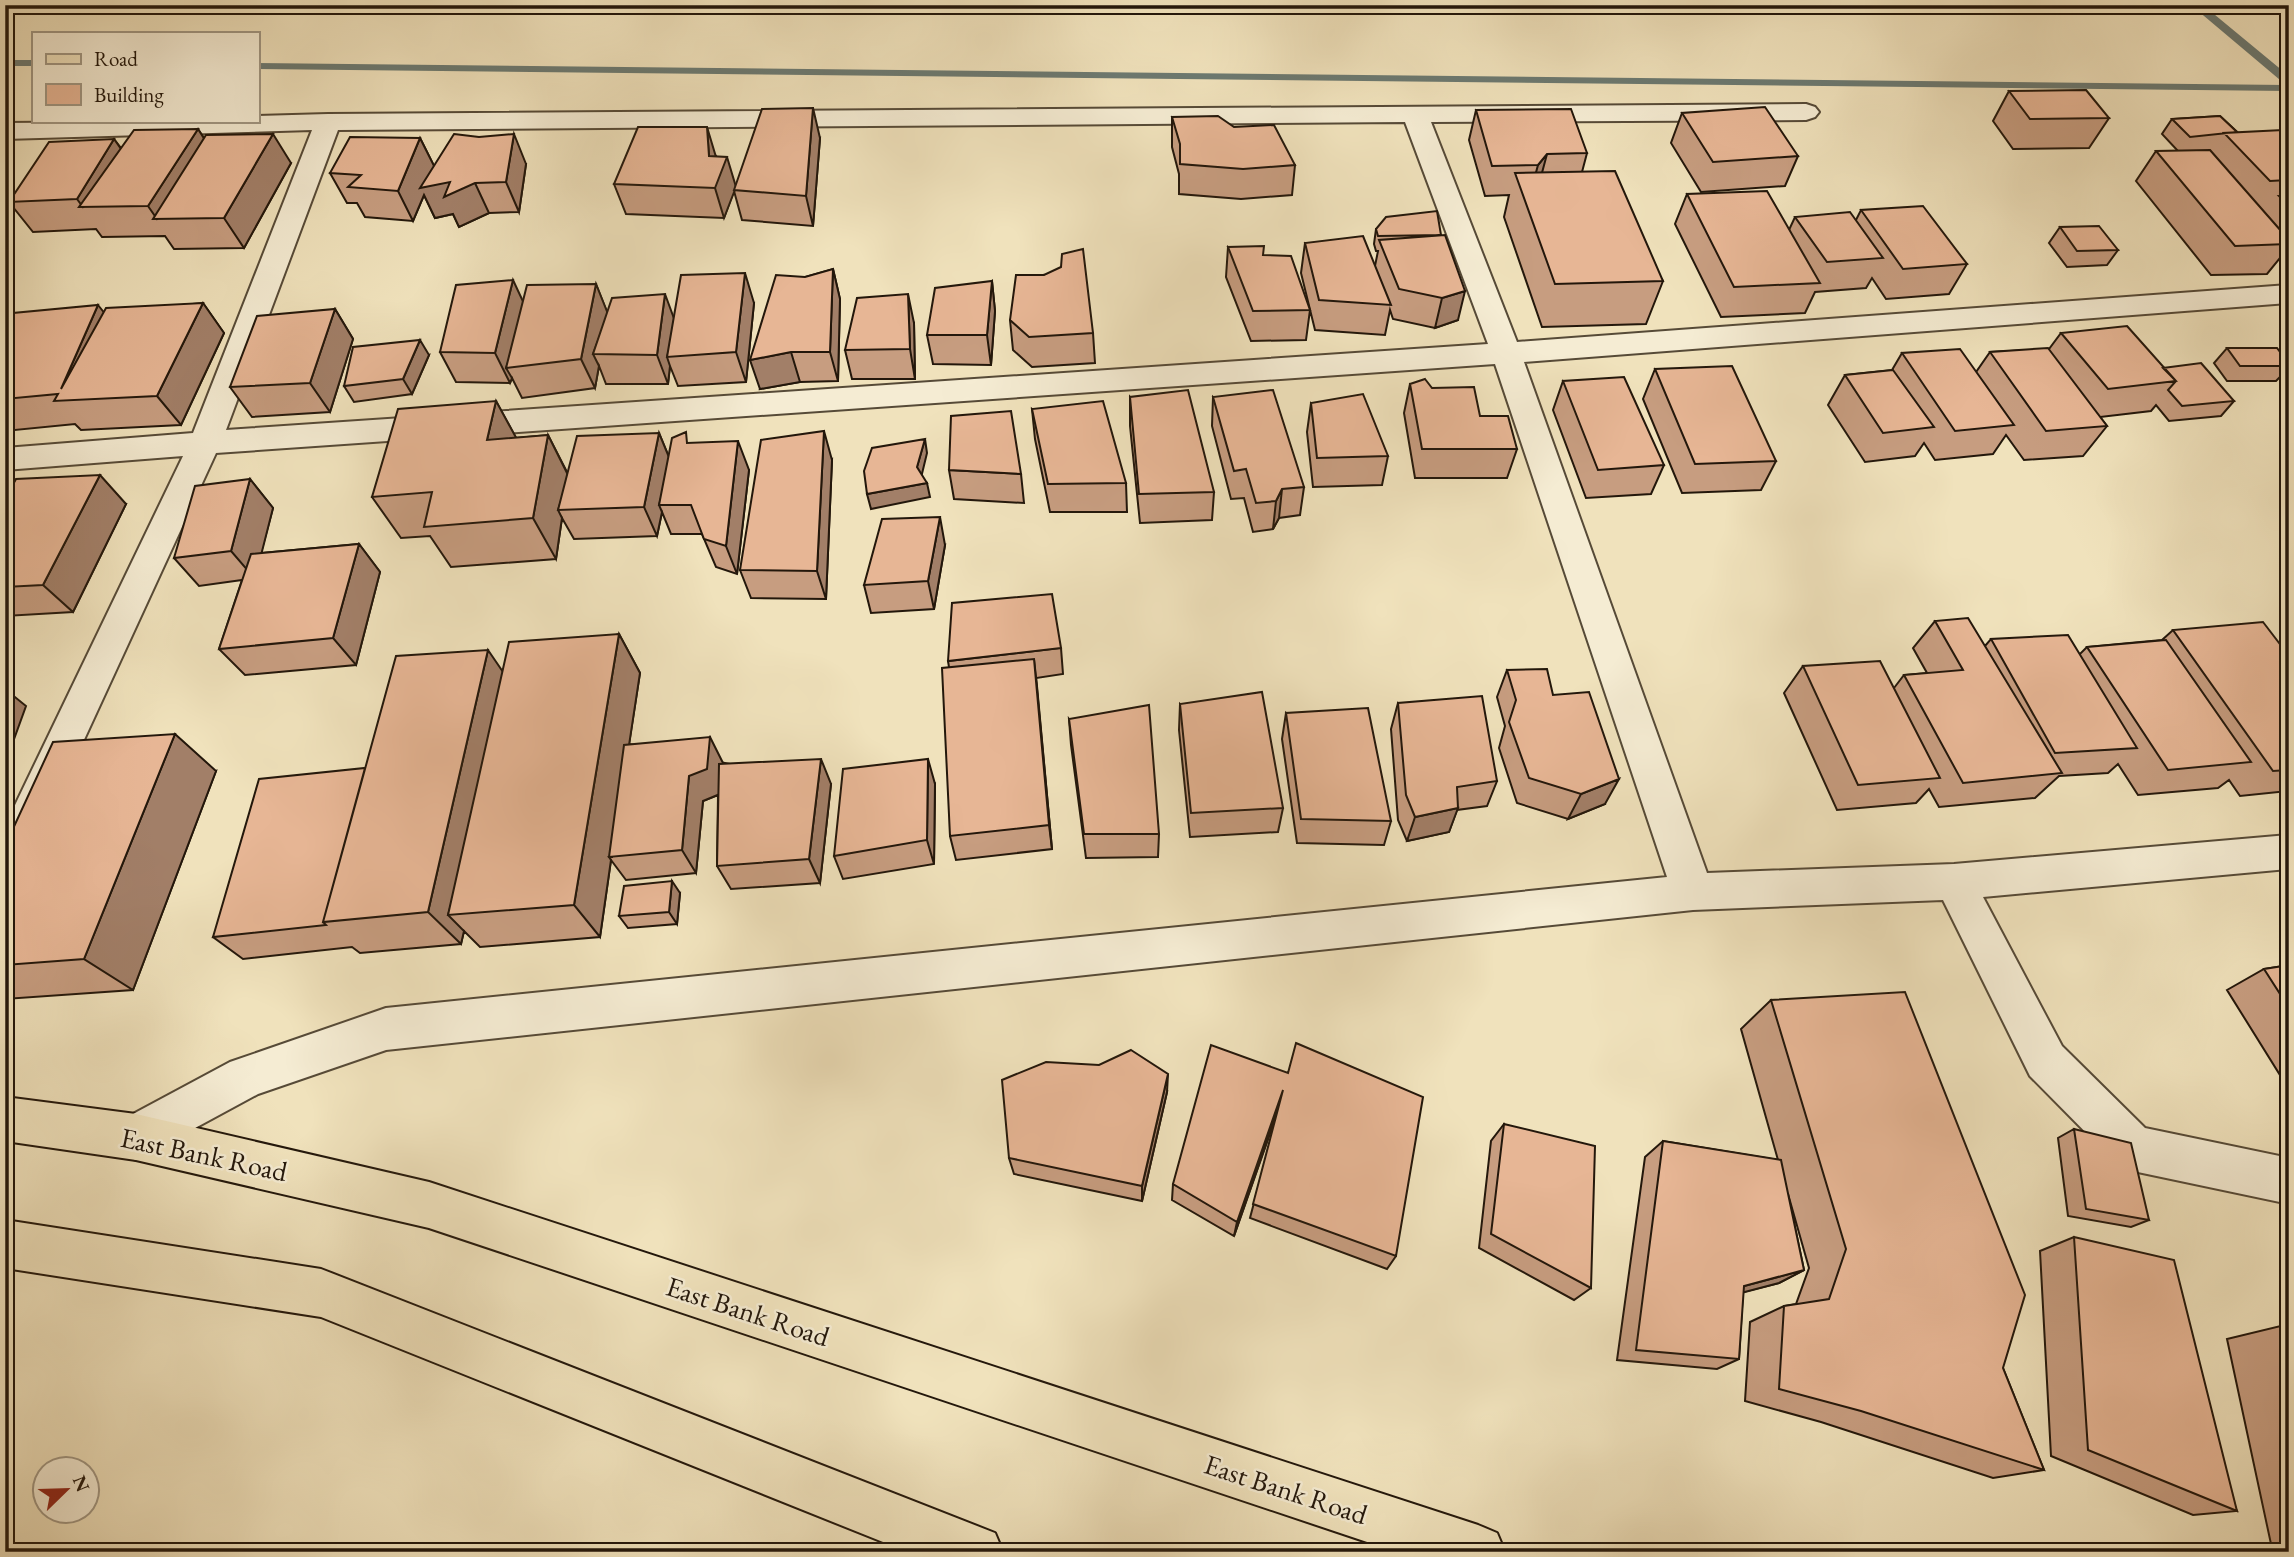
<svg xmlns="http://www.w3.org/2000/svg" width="2294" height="1557" font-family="'EB Garamond',serif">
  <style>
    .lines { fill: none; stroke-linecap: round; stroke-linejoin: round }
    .stream { fill: #6c7a72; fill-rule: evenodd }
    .minor-casing { stroke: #564a37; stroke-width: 4 }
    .major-casing { stroke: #23170b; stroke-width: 4 }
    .minor { fill: #f5ecd3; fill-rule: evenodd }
    .major { fill: #f0e2bc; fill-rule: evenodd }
    .wall { fill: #c79d80; stroke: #23170b; stroke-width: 2 }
    .shaded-wall { fill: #a27f68; stroke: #23170b; stroke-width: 2 }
    .building { fill: #e7b695; stroke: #23170b; stroke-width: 2 }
    .labels { text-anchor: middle; stroke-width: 5; stroke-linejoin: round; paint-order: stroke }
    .near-street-label { font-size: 28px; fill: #23170b; stroke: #f5ecd3 }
  </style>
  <rect width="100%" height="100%" fill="#f0e2bc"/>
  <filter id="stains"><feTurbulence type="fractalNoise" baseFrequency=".00286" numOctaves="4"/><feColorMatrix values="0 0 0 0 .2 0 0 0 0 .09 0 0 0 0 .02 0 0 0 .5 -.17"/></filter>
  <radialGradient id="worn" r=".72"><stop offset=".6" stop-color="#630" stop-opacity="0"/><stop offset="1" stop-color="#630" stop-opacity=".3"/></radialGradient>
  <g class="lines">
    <path class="stream" d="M2191,5H2203L2289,76V91L257,69V63L2286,85Z
      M5,60H33V66H5Z"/>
    <g class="minor-casing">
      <path id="minor" d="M1806,104L1815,107L1819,112L1815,117L1806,120L1431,122L1517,342L2289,285V303L1524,362L1707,873L1954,864L2289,835V869L1983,897L2062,1046L2145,1128L2289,1158V1204L2133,1171L2117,1164L2030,1076L1943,900L1693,910L386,1050L258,1094L136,1160L120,1153L113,1137L120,1121L230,1062L386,1008L1667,877L1495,364L216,453L19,881L5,887V826L183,456L5,470V448L193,433L312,130L5,139V123L257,121V116L328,114ZM1405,122L1488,344L226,430L338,130Z"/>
    </g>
    <g class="major-casing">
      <path id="major" d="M5,1097L136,1114L429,1182L1478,1525L1497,1533L1505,1552H1397L429,1228L136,1160L5,1141Z
        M5,1220L321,1269L995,1533L1003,1552H908L321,1317L5,1268Z"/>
    </g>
    <use href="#minor" class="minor"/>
    <use href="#major" class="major"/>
  </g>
  <path class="wall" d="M2009,91L2109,118L2089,148L2013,149L1993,121Z
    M1476,110L1587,153L1582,172L1663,281L1646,324L1542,327L1504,217L1509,195L1485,196L1469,140Z
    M1682,113L1798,156L1785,186L1701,192L1671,143Z
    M2220,116L2289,180V258L2284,253L2267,274L2211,275L2136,181L2156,151H2178L2162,134L2172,119Z
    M1172,117L1234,127L1295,165L1292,195L1241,199L1179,194V174L1172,147Z
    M198,129L204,138L291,163L244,248L174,249L165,236L102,237L96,229L33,232L9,202L114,139L121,148Z
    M420,138L434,166L526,164L519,212L489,213L459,227L453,214L435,218L424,195L413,221L365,217L357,203H347L330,173Z
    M820,138L813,226L742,220L734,191L724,218L626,214L614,184L716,156L735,186Z
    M1687,194L1789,230L1795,217L1856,220L1861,210L1967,264L1949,294L1886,299L1872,278L1866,288L1815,292L1805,313L1721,317L1675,224Z
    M2060,227L2118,250L2107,265L2067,267L2049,243Z
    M1376,229L1441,235L1458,320L1435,328L1393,319L1390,310L1385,335L1315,330L1301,273L1305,243L1375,266L1378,251H1376L1374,244Z
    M1228,247L1310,310L1306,340L1251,341L1226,277Z
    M833,269L840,299L838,381L800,382L760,389L805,277Z
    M1044,275L1093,333L1095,363L1032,367L1013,350L1010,320Z
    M992,281L995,311L991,365L933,364L927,335Z
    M596,284L607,312L674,317L754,303L746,382L678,386L670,366L668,384H606L599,366L595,388L522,398L512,378L510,383L456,382L440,352L523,301Z
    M203,303L224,333L181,425L81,430L75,424L5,431V329L104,312Z
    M335,309L353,339L330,412L252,417L230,387Z
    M914,323L915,379H852L845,350Z
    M2061,333L2163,368L2234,401L2221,416L2169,421L2156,405L2151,411L2100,417L2107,426L2083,456L2024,460L2006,435L1993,454L1935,460L1924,443L1915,456L1865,462L1828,405L1845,375L1892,370L1902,353L1976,372L1990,352L2049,349Z
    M2227,348L2289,364V368L2276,381H2227L2214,363Z
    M429,355L412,394L354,402L344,386Z
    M1655,369L1776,461L1761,490L1682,493L1643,399Z
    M1563,381L1664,465L1651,494L1586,498L1553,410Z
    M1410,384L1432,388L1480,416L1517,449L1507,478H1415L1404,413Z
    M1130,397L1214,492L1212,520L1140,523L1130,426Z
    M1213,397L1304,487L1300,515L1279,518L1273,529L1253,532L1244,498L1231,499L1212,426Z
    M496,401L516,438L548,435L568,474L659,433L668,455L691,443L749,470L737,574L716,567L702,534H671L662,512L657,536L574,539L562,518L556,559L451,567L430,536L401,538L372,497Z
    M1311,403L1388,456L1382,485L1313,487L1307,432Z
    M1032,409L1126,483L1127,512H1050L1035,439Z
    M832,460L826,599L751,598L740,570Z
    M949,470L1021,474L1024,503L954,499Z
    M250,479L273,508L261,553L359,544L380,572L356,665L245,675L219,649L242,580L199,586L174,558Z
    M5,499L126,504L73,612L5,616Z
    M945,545L934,609L871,613L864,585Z
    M1935,621L1985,646L1991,639L2080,654L2087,647L2162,640L2173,630L2284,649L2289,645V791L2240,796L2229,780L2218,788L2138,795L2118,764L2108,773L2059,776L2035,798L1939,807L1929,789L1916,803L1837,810L1784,693L1803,666L1894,688L1904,675L1927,673L1913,648Z
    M619,634L640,673L629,744L831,784L820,883L731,889L717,866L718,795L703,801L696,873L626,880L611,860L600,937L480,947L464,931L461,944L360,953L352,947L243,959L213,937L365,768L502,671Z
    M1061,648L1063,674L1036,678L1052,849L956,860L950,836L949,667L948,661Z
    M1507,670L1553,695L1605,804L1568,819L1517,803L1499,748L1505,726L1497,697Z
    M1398,703L1497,781L1487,806L1457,810L1449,832L1407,841L1398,820L1391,729Z
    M1180,704L1283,808L1278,832L1190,837L1179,730Z
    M1286,713L1391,821L1384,845L1297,843L1282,739Z
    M1069,719L1159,834L1158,857L1086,858L1071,745Z
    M216,771L133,990L5,999V846Z
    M935,784L934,864L843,879L834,856Z
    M680,893L677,924L628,928L619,916Z
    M2289,965V1088H2288L2227,990L2264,969Z
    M1771,1000L2003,1368L2044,1470L1993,1478L1821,1422L1745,1401L1750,1322L1784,1306L1796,1304L1809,1268L1788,1194L1804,1270L1779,1283L1743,1292L1739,1359L1717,1369L1617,1360L1645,1157L1663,1141L1778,1160L1741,1029Z
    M1288,1073L1396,1256L1387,1269L1250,1218L1279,1108L1234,1236L1172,1200L1173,1184Z
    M1167,1092L1142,1201L1014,1174L1009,1158Z
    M1504,1124L1591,1288L1574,1300L1479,1248L1491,1141Z
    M2074,1129L2149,1220L2131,1227L2068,1216L2058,1138Z
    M2074,1237L2237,1511L2193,1515L2051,1456L2040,1251Z
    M2289,1324V1548L2271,1544L2227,1339Z"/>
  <path class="shaded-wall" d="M813,108L820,138L813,226L806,196Z
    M707,127L716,157H727L736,187L724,218L715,188L709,156Z
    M198,129L217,159L157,219L148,206Z
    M273,134L291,163L244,248L224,218Z
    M514,134L526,164L519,212L506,182Z
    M420,138L435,168L450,182L475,183L489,213L459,227L453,214L435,218L424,195L413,221L398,191Z
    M114,139L135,169L83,207L77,199Z
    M1547,154L1539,184L1530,195L1538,165Z
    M833,269L840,299L838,381L830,352Z
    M745,273L754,303L746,382L736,352Z
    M513,280L527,310L506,368L512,378L510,383L495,353Z
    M992,281L995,311L991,365L987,335Z
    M596,284L608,314L593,354L599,366L595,388L581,359Z
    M1465,291L1458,320L1435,328L1442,298Z
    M665,294L676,324L667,357L670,366L668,384L657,355Z
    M908,294L914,323L915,379L910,349Z
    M203,303L224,333L181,425L157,396Z
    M98,305L122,335L61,389Z
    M335,309L353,339L330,412L310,383Z
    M420,340L429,355L412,394L403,379Z
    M791,352L800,382L760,389L750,360Z
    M496,401L519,443L487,440Z
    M824,431L832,460L826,599L817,571Z
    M659,433L671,462L659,505L662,512L657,536L644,507Z
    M548,435L569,477L558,510L562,518L556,559L533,518Z
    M925,439L927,453L920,482L917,467Z
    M738,441L749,470L737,574L726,546Z
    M100,475L126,504L73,612L43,585Z
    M250,479L273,508L255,579L231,551Z
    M927,483L930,497L871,509L867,494Z
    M1282,489L1279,518L1273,529L1276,501Z
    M940,517L945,545L934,609L928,581Z
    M359,544L380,572L356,665L333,638Z
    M619,634L640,673L612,857H609L611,860L600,937L574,905Z
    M488,650L514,688L448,915L464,931L461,944L428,912Z
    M1034,659L1037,686L1052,849L1049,825Z
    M5,689L26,706L5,764Z
    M175,734L216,771L133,990L84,959Z
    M710,737L723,763L720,794L703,801L696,873L682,850L689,776Z
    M821,759L831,784L820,883L809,859Z
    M928,759L935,784L934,864L927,840Z
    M1619,779L1605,804L1568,819L1581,794Z
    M1458,808L1449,832L1407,841L1415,817Z
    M672,881L680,893L677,924L669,912Z
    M1168,1074L1167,1092L1142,1201V1186Z
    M1283,1090L1279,1107L1234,1236L1237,1222Z
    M1804,1270L1779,1283L1722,1298L1744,1286Z"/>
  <path class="building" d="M2086,90L2109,118L2030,119L2009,91Z
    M1765,107L1798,156L1713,162L1682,113Z
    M813,108L806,196L734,190L762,109Z
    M1571,109L1587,153L1547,154L1538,165L1492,166L1476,110Z
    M1218,116L1234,127L1274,125L1295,165L1243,169L1180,164V144L1172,117Z
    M2220,116L2237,132L2190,137L2172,119Z
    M638,127H707L709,156L727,157L715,188L614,184Z
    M198,129L148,206L79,207L134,130Z
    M2283,130L2289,136V180L2270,181L2224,133Z
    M273,134L224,218L153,219L206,135Z
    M454,134L479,137L514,134L506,182L475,183L444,197L450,182L420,188Z
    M350,137L420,138L398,191L348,187L361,175L330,173Z
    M114,139L77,199L9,202L49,142Z
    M2210,150L2289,240V244L2235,246L2156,151Z
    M1615,171L1663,281L1555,284L1515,173Z
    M1767,191L1820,283L1734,287L1687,194Z
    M2289,195V205L2279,196Z
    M1923,206L1967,264L1903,269L1861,210Z
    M1437,211L1441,235L1378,236L1376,229L1386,217Z
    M1850,212L1883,258L1827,262L1795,217Z
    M2099,226L2118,250L2077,251L2060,227Z
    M1445,235L1465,291L1442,298L1399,289L1379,240Z
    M1363,236L1391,305L1319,300L1305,243Z
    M1264,246L1263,255L1291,256L1310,310L1253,311L1228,247Z
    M1083,249L1093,333L1029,337L1010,320L1016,275H1044L1061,267L1062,254Z
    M833,269L830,352H791L750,360L776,275L805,277Z
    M745,273L736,352L667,357L681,275Z
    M513,280L495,353L440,352L456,285Z
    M992,281L987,335H927L935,288Z
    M596,284L581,359L506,368L527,285Z
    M665,294L657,355L593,354L612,298Z
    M908,294L910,349L845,350L857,298Z
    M203,303L157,396L54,401L58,394L5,399V329L13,313L98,305L61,389L106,308Z
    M335,309L310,383L230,387L257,316Z
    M2127,326L2176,381L2108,389L2061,333Z
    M420,340L403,379L344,386L353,347Z
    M2048,348L2107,426L2046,431L1990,352Z
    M2227,348H2277L2289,364V366H2240Z
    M1960,349L2014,425L1955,431L1902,353Z
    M2201,363L2234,401L2182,406L2168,390L2176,381L2163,368Z
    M1732,366L1776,461L1695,464L1655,369Z
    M1893,370L1934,427L1883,433L1845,375Z
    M1624,377L1664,465L1598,470L1563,381Z
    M1425,379L1432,388L1474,387L1480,416H1508L1517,449H1422L1410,384Z
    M1188,390L1214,492L1139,494L1130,397Z
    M1273,390L1304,487L1282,489L1276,501L1256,503L1246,469L1234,471L1213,397Z
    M1363,394L1388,456L1317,458L1311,403Z
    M496,401L487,440L548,435L533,518L424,527L432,492L372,497L398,409Z
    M1103,401L1126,483L1048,484L1032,409Z
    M1011,411L1021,474L949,470L951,416Z
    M824,431L817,571L740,570L761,440Z
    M686,432L687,443L738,441L726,546L704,539L691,505H659L672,438Z
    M659,433L644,507L558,510L577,436Z
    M925,439L917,467L927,483L867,494L864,471L872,448Z
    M100,475L43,585L5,587V499L16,479Z
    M250,479L231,551L174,558L195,486Z
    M940,517L928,581L864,585L882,519Z
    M359,544L333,638L219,649L251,554Z
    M1052,594L1061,648L948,661L952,603Z
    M1968,618L2062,773L1963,783L1904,675L1963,670L1935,621Z
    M2263,622L2289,656V770L2273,771L2173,630Z
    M619,634L574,905L448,915L509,642Z
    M2068,635L2137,748L2055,753L1991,639Z
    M2166,640L2251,762L2168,770L2087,647Z
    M488,650L428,912L323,922L396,656Z
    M1034,659L1049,825L950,836L942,668Z
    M1880,661L1940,778L1858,785L1803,666Z
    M1547,669L1553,695L1589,692L1619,779L1581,794L1529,778L1509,722L1516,700L1507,670Z
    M1262,692L1283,808L1191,813L1180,704Z
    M1482,696L1497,781L1457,787L1458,808L1415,817L1406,795L1398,703Z
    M1149,705L1159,834H1084L1069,719Z
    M1368,708L1391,821L1301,819L1286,713Z
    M175,734L84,959L5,965V846L53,742Z
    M710,737L707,769L689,776L682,850L609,857L624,745Z
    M821,759L809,859L717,866L719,764Z
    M928,759L927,840L834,856L843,769Z
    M365,768L323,922L326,925L213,937L259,779Z
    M672,881L669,912L619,916L624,886Z
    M2289,965V1008L2264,969Z
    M1905,992L2025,1295L2003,1368L2044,1470L1861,1411L1779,1389L1784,1306L1829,1299L1846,1249L1771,1000Z
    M1296,1043L1423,1097L1396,1256L1253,1204L1283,1090L1237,1222L1173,1184L1211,1045L1288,1073Z
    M1131,1050L1168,1074L1142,1186L1009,1158L1002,1080L1046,1062L1099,1065Z
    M1504,1124L1595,1146L1591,1288L1491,1234Z
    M2074,1129L2131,1143L2149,1220L2086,1209Z
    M1663,1141L1781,1160L1804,1270L1744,1286L1739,1359L1636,1350Z
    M2074,1237L2174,1260L2237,1511L2088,1450Z"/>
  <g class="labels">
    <g class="near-street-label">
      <text transform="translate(204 1154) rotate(12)" y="10">East Bank Road</text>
      <text transform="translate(748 1311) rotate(18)" y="10">East Bank Road</text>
      <text transform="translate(1286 1489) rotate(18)" y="10">East Bank Road</text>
    </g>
  </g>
  <rect width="2294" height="1557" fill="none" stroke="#f0e2bc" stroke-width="28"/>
  <rect x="7" y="7" width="2280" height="1543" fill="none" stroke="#23170b" stroke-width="3.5"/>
  <rect x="14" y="14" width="2266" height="1529" fill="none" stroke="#23170b" stroke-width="2"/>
  <rect x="32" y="32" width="228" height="91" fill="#f5ecd3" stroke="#a19783" stroke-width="2"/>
  <rect x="46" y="54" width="35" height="10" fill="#f0e2bc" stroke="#a19783" stroke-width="2"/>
  <text x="94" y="66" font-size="21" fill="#23170b">Road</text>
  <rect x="46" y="84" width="35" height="21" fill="#e7b695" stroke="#a19783" stroke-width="2"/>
  <text x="94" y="102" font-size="21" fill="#23170b">Building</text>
  <g transform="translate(66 1490) rotate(67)"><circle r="33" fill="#f5ecd3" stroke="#a19783" stroke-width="2"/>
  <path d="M0-5L12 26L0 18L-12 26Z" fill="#8f2418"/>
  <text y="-10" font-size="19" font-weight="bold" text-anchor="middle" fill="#23170b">N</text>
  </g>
  <rect width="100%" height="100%" filter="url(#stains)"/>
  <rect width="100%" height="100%" fill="url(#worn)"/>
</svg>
